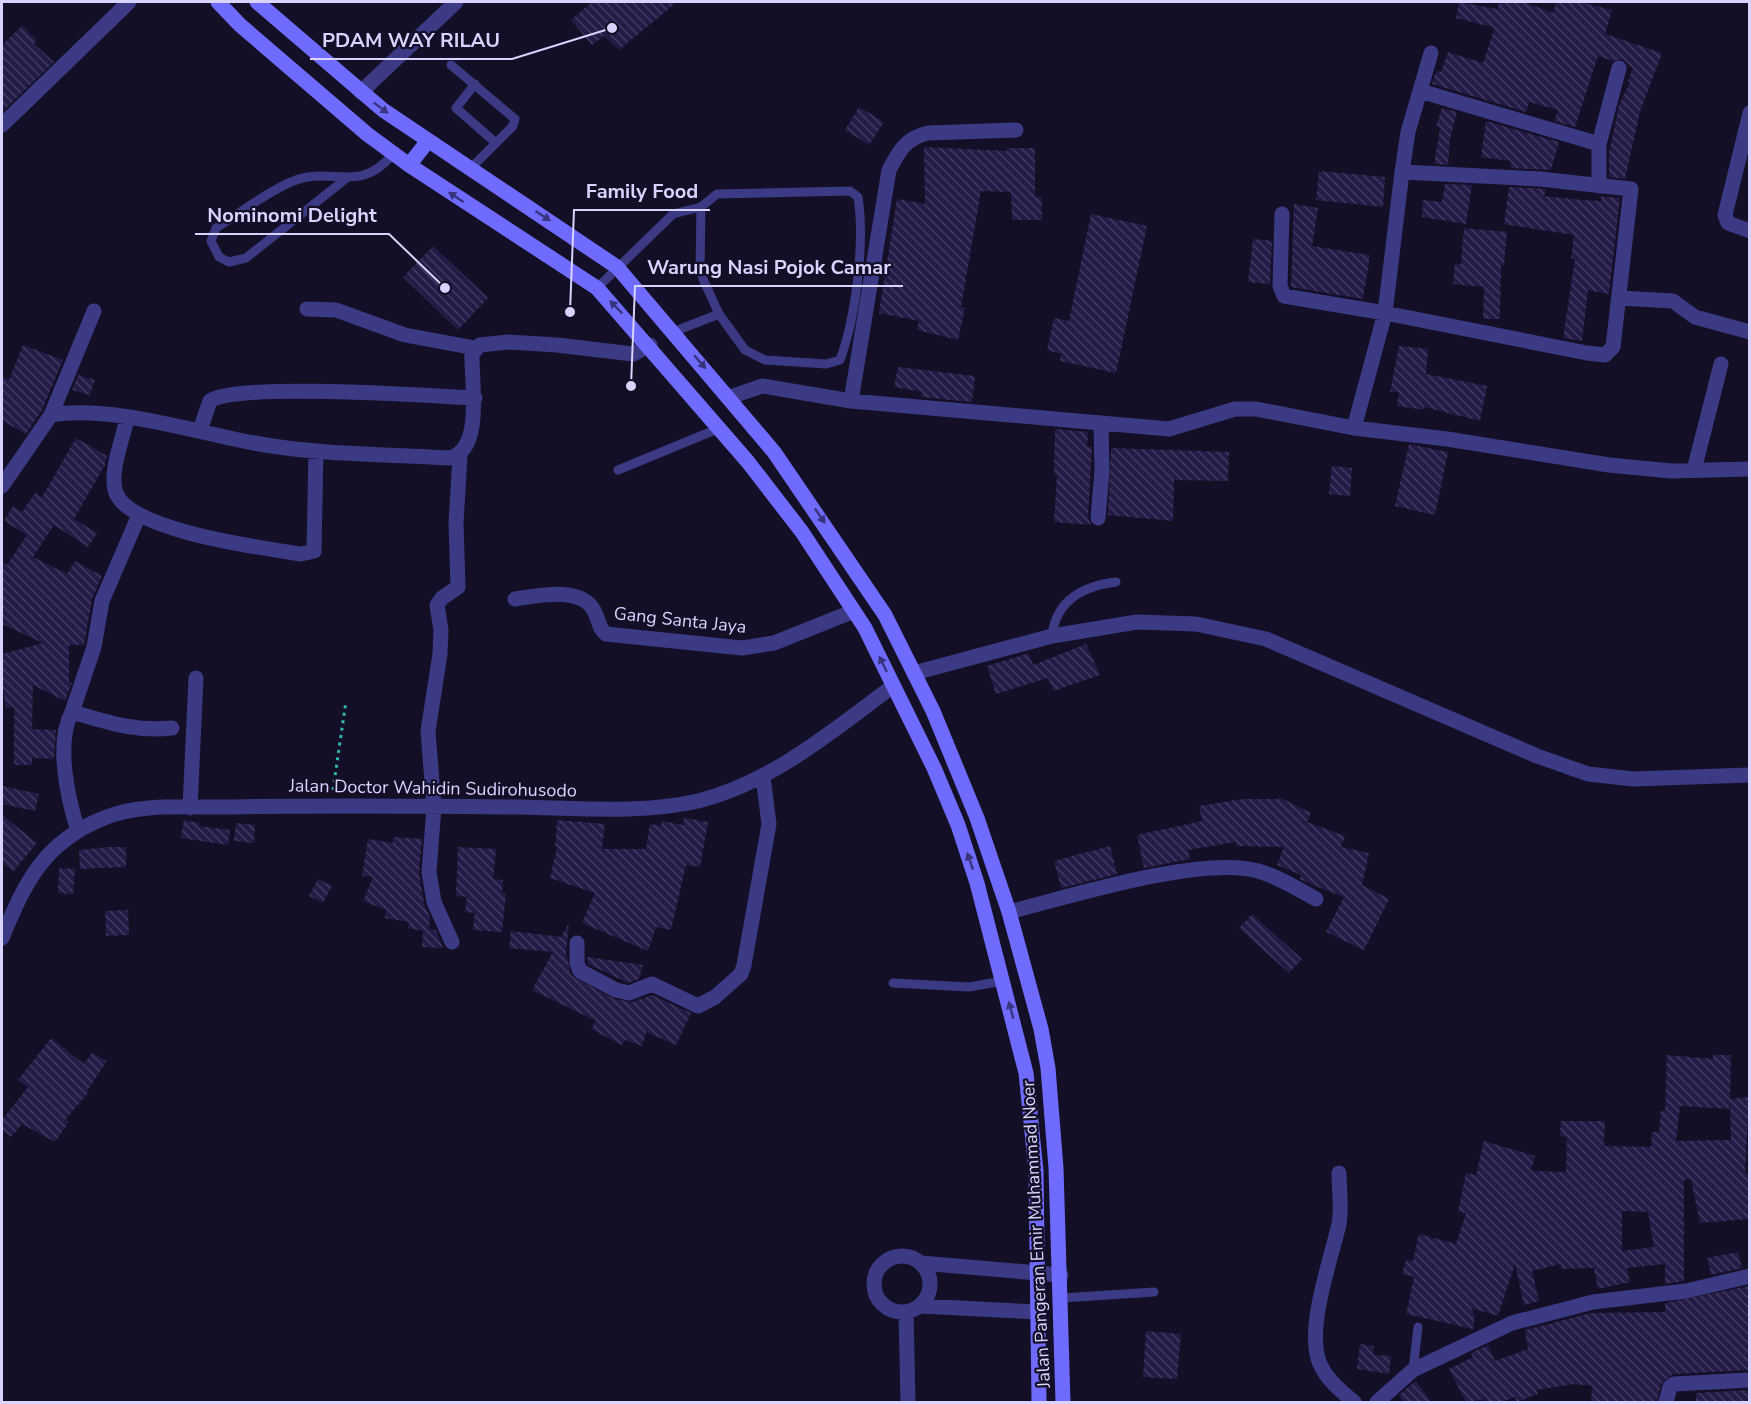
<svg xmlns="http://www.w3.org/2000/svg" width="1751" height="1404" font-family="'Nunito Sans',sans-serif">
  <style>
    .building { fill: url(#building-back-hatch); fill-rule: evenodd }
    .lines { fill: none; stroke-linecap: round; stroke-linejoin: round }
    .path { stroke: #2fb8b0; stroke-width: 3; stroke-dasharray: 3 4.5; stroke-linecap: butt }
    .service { stroke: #3d3a85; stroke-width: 9 }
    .minor { stroke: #3d3a85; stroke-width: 15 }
    .tertiary { stroke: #3d3a85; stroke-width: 15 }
    .secondary { stroke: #6f6bff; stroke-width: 15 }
    .oneway { fill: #38347d }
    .labels { text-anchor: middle; stroke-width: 4.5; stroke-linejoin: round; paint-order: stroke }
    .street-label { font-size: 18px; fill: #d9d4ff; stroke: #130f26 }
    .leader { fill: none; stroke: #d9d4ff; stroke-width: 2 }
    .callout-dot { fill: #d9d4ff; stroke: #130f26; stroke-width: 2 }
    .callout-label { font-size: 20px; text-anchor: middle; font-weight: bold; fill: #d9d4ff; stroke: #130f26; stroke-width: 4.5; stroke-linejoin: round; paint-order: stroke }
  </style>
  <defs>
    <pattern id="building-back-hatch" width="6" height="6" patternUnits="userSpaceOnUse" patternTransform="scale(1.5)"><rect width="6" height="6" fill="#241b47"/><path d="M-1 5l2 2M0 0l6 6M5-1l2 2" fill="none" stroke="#433b63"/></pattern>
  </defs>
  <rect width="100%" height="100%" fill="#130f26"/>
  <path class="building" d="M592,2H677L619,50L604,36L592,45L571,20Z
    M1459,2L1497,9L1500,2H1524L1553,13L1556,2H1580L1612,10L1605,34L1662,53L1640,112L1625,179L1609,177V153L1619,105L1630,82L1628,81L1633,68L1622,59L1613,61L1598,56L1575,127L1554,121L1558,110L1529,102L1526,112L1432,84L1436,71L1441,72L1448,52L1483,63L1494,30L1492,27L1456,18Z
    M22,26L37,41L34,44L54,62L2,112V45Z
    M859,107L884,122L869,145L845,130Z
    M1442,108L1457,112L1450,139L1448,165L1434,164L1440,128L1436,126Z
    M1486,121L1559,142L1551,170L1511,168V161L1481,157Z
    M924,147L1007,151V148H1035V197H1042V220H1012L1011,192L981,191L961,307L965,308L958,340L917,330L919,321L879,313L897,199L925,204Z
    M1319,171L1385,177L1383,207L1316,200Z
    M1445,184L1472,185L1466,224L1422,217L1423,200L1442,202Z
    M1509,187L1546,189L1544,196L1582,200L1601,201V196L1620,198L1609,294L1588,290L1582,341L1563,338L1575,259L1571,258L1574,235L1504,224Z
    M1294,204L1318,208L1312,246L1370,255L1363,299L1291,287Z
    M1091,214L1147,226L1116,373L1060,361L1061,354L1047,350L1054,318L1069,321Z
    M1464,228L1507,232L1504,265H1501L1500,319H1483L1484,287L1453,284L1455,264H1461Z
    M1253,239L1272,241L1270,284L1248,282Z
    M433,246L488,298L458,330L403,277Z
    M23,345L63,360L42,410L26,434L2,421V376L9,380Z
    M1399,346L1428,349L1426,374L1487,386L1480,421L1424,407V410L1397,406L1399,392H1390Z
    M898,367L975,376L972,402L921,397L922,392L894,387Z
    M78,375L95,380L90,395L72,390Z
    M1055,429L1088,432L1087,447H1092L1088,517L1091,525L1054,522L1057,475H1054Z
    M76,438L107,456L105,465L74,519L97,533L88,547L54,525L33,557L67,574L75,561L102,576L92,599L84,645H69V682L72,683L65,701L33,685L32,729L56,730L54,759L32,758V765H14V707L6,708L2,682V654L43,643L2,624V562L7,565L27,535L4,521L13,506L22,512L35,493L42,497Z
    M1409,444L1448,452L1435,515L1395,506Z
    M1111,448L1229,452L1228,481L1174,480L1173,521L1108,515Z
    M1332,466L1352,468L1350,496L1329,494Z
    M1086,644L1100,675L1054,691L1048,678L996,694L987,666L1029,653L1033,665Z
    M2,786L39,794L35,811L2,804Z
    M1279,797L1311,813L1307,822L1345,836L1341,847L1369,853L1362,885L1389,899L1364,950L1326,932L1344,897L1310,884L1300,879L1301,875L1277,865L1284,847L1236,846V842L1188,850L1190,859L1144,868L1137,835L1202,821L1199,806L1242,799H1278Z
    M2,815L37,843L13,872L2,862Z
    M684,818L708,822L700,867L686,865L671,930L656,927L648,951L582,923L595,893L550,878L557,847H555L557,820L605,824L602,849H646L650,824L661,826L662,821L683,825Z
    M184,820L199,823V826L230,830L228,845L181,838Z
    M236,823L255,825L254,843L234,841Z
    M393,837L422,839L419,873L424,904L430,917L429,929L436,930L443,948L422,947L423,931L408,928L409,922L385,918L386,910L363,901L373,877L362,876L368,839L393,843Z
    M1110,846L1117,874L1061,888L1054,861Z
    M107,847H126V867L80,869L79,850Z
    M458,847L496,849L493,879L503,880L502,893H506L502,932L473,930L475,913L465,912L467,897L456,896Z
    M59,868L75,869L73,894L58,893Z
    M318,879L332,886L323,903L309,896Z
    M128,910L129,935L106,936L105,911Z
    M1252,914L1302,959L1289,973L1239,928Z
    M569,923L566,953L571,975L614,999L632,1002L652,995L691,1013L676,1045L646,1032L642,1046L625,1040L622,1045L591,1029L596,1021L532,990L553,952L509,948L511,931L561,937Z
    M587,957L643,965L639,979L628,983L588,964Z
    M51,1038L84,1064L92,1053L107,1061L87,1091L89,1092L65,1120L69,1122L55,1142L22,1124L11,1137L2,1130V1120L28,1087L18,1080Z
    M1667,1055L1713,1059V1055H1731L1730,1099L1749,1097L1745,1173L1749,1174V1219L1700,1223L1691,1179L1684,1180V1281L1665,1284V1264L1627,1268L1630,1282L1598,1289L1594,1268L1561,1269V1264L1532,1271L1539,1301L1524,1305L1515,1264L1498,1316L1471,1308L1475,1316L1473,1329L1406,1314L1414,1277L1402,1274L1406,1260L1413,1261L1419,1234L1456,1244L1466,1213L1458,1212L1466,1173L1476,1175L1484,1141L1535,1156L1531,1171L1566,1172L1567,1137L1560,1136L1561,1121H1605L1604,1146L1651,1147L1652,1132H1659L1661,1110L1665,1111ZM1730,1101L1731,1140L1676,1141L1680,1106L1729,1109ZM1622,1211L1648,1212L1654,1247L1622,1251Z
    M1738,1252L1742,1268L1711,1275L1707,1258Z
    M1749,1286V1370L1673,1374L1661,1384L1657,1402H1591L1592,1386L1575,1384L1536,1390L1538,1394L1517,1402L1515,1397L1501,1402H1487L1485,1399L1466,1402L1449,1369L1473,1357L1471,1353L1488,1345L1495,1361L1528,1349L1525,1330L1591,1313L1665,1312V1303Z
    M1146,1331L1181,1334L1177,1379L1143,1377Z
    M1360,1344L1374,1346L1373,1355L1391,1356L1389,1374L1357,1369Z
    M1416,1381L1431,1402H1404L1399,1395Z
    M1749,1390V1402H1696V1393Z"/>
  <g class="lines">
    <path class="path" d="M333,790L346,701"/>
    <path class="service" d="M451,65L515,119L513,126L471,168
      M475,84L456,108L496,143
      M348,177L246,258L229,262L219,257L211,241L216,228C240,213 265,193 291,182C331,164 358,196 393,154
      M850,191L858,197C865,242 856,317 840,360L826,364L765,360L745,350L719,314L703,279L700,269L701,207L717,194Z
      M597,288L673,214L701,207
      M673,332L719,314
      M618,470L720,428
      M1052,636C1056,600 1083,586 1116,582
      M893,983L969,987L1003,981
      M1062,1298L1154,1292
      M1413,1370L1418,1327"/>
    <path class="minor" d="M1420,91L1599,144V186
      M1750,113L1725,215L1728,223L1750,231
      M2,125L129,2
      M1599,144L1619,68
      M1402,172L1408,132L1431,53
      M1282,214L1280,286L1284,296L1385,313L1587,353L1605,355L1613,347L1631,189L1540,179L1402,172L1385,313L1354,428
      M1619,298L1673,301L1695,317L1750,332
      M307,309L336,310L405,335L475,348
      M730,397L762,386L851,401L1169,429L1235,409H1256L1354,428L1447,439L1609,465L1671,471L1750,469
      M851,401L889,170C899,151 906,138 928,133L1016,130
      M51,415L94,311
      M127,418C123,439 110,469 115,490C125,531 264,548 301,554L314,551L316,451
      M200,430L210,401C237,382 431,396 475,398
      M1694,470L1721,364
      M2,486L51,415C111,405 194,432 254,443C318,455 385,454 450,458C484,449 471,381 472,354L480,345L508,342L557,345L633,354L650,345
      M1098,518L1102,471L1101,424
      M515,599C537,596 579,586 593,609C599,618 598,628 606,634L742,648L774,643L854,611
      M914,673L1052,636L1137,622L1196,624L1266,639L1537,756L1588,774L1633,779L1750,775
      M72,712L94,647L102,601L139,515
      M190,808L196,678
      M78,831C68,799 55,743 72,712C107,722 135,732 172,728
      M1009,912C1068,897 1201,855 1258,871C1279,877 1298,889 1316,899
      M2,938C25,882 44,842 104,818C142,802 191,808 232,807C328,805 424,806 520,807C577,808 642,814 698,801C771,783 834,730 893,686
      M452,942L434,902L429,872L434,807L428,731L440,654L441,630L437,605L442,598L458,587L456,523L460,456
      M577,943V963L580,971L616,990L629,993L652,984L698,1006L715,997L741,974L744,965L769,824L763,777
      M1339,1173C1339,1189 1342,1208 1339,1224C1331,1260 1305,1330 1320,1364C1327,1380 1342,1392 1354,1402
      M874 1284a28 28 0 1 1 56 0a28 28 0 1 1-56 0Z
      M921,1263L1061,1275
      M920,1306L1037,1312
      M906,1312L908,1402
      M1377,1402L1413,1370L1512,1323L1593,1302L1686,1291L1750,1276
      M1666,1402L1670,1387L1674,1384L1750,1380"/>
    <path class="tertiary" d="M361,92L456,2"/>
    <path class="secondary" d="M218,2L240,25L367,134L409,165L597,288L748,462L802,532L865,628L934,768L958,825L977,883L1026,1073L1036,1171L1039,1402
      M257,2L383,110L617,267L774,452L885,615L933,711L977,818L1009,912L1041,1029L1048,1068L1056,1168L1063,1402
      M409,165L428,141"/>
  </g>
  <defs><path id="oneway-solid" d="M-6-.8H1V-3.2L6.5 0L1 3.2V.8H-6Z" transform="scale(1.5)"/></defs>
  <g class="oneway">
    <use href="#oneway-solid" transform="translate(381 108) rotate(37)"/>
    <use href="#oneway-solid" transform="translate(456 197) rotate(-147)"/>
    <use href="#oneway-solid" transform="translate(543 216) rotate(33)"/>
    <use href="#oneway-solid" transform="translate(616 307) rotate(-134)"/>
    <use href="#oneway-solid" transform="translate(700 362) rotate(49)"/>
    <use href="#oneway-solid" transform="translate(820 516) rotate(56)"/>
    <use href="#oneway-solid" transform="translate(883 664) rotate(-116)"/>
    <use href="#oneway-solid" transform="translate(970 861) rotate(-109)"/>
    <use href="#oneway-solid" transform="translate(1011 1010) rotate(-105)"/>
  </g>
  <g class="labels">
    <g class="street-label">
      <text transform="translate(680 620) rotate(6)" y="6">Gang Santa Jaya</text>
      <text transform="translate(433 788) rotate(1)" y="6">Jalan Doctor Wahidin Sudirohusodo</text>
      <text transform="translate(1036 1234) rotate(-93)" y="6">Jalan Pangeran Emir Muhammad Noer</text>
    </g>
  </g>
  <path class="leader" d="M612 28L512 59H310M570 312L574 210H710M445 288L389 234H195M631 386L635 286H903"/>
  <g class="callout-dot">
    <circle cx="612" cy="28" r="6"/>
    <circle cx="570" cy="312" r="6"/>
    <circle cx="445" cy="288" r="6"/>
    <circle cx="631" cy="386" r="6"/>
  </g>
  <g class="callout-label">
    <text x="411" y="47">PDAM WAY RILAU</text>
    <text x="642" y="198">Family Food</text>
    <text x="292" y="222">Nominomi Delight</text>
    <text x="769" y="274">Warung Nasi Pojok Camar</text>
  </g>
  <rect width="1751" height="1404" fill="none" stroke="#d9d4ff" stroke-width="6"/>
</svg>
